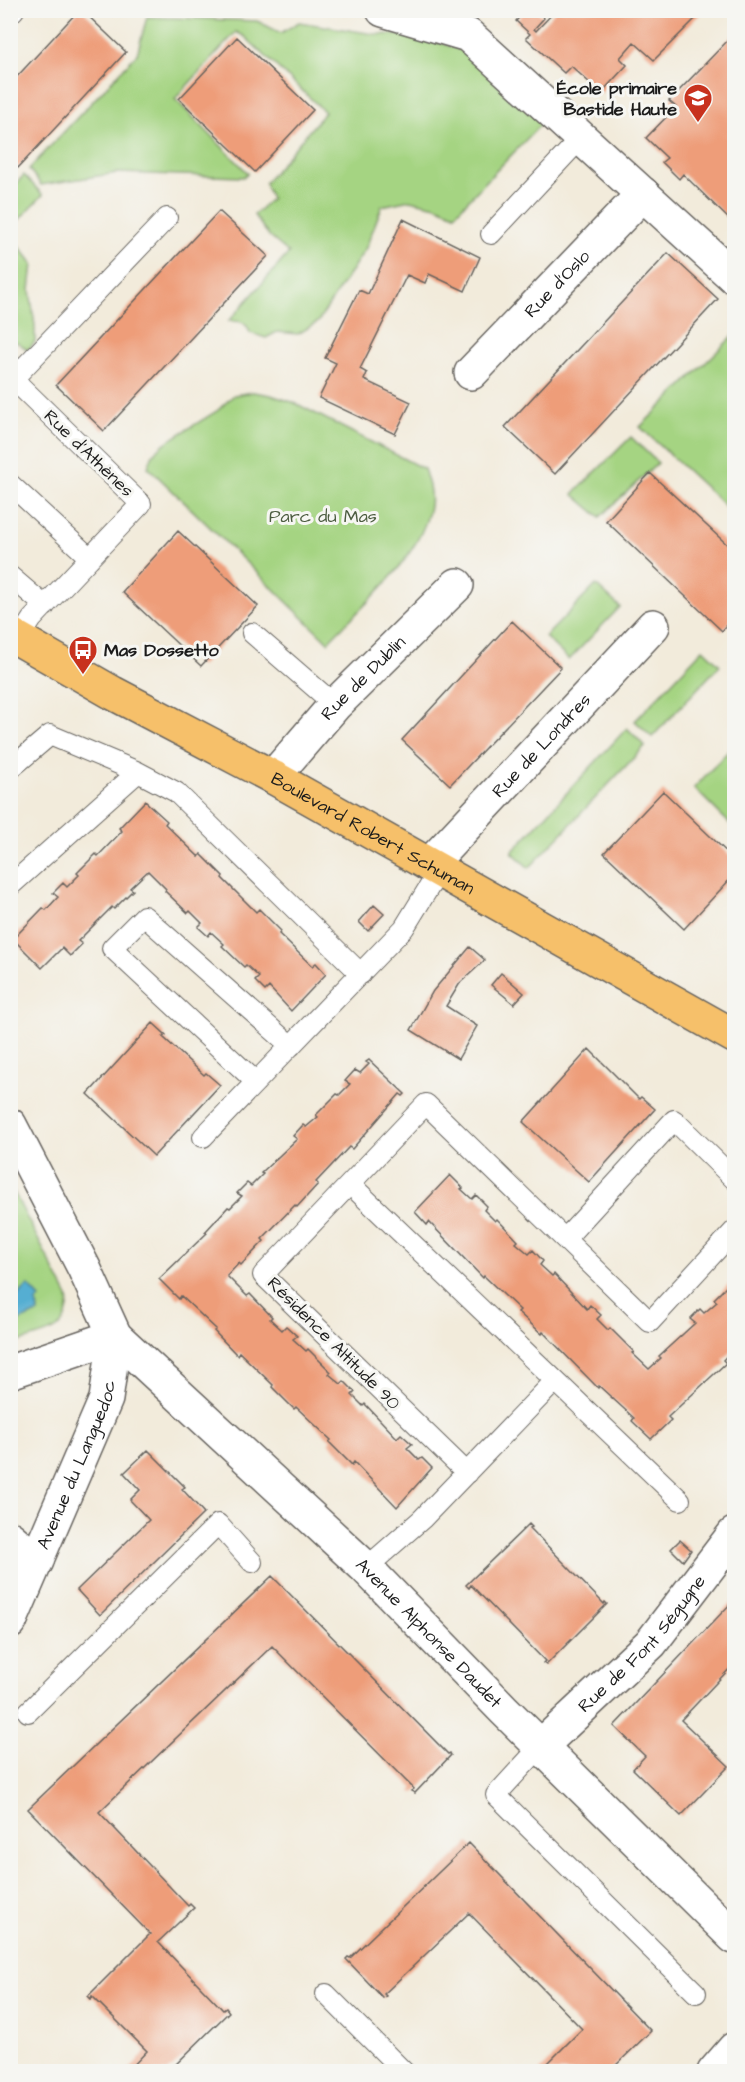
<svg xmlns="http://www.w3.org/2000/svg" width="745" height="2082" font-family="'Architects Daughter',sans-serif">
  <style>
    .green { fill: #a5d482; stroke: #60784f; stroke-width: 1.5 }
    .water { fill: #54aed2; stroke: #386577; stroke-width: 1.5 }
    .building { fill: #ee9d79 }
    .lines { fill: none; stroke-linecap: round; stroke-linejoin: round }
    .service-casing { stroke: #67645f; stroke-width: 22 }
    .minor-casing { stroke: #67645f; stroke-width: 36 }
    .primary-casing { stroke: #67645f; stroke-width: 36 }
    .service { stroke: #fff; stroke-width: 20 }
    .minor { stroke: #fff; stroke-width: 33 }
    .primary { stroke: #f6c06b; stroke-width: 33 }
    .labels { text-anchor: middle; stroke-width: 6; stroke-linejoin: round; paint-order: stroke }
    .poi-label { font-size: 18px; font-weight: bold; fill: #1c1c1c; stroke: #f6f6f2; text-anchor: end }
    .street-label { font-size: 18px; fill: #1c1c1c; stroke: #f6f6f2 }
    .park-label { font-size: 18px; fill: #4c5c40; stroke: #f6f6f2 }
  </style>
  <rect width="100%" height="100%" fill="#f6f6f2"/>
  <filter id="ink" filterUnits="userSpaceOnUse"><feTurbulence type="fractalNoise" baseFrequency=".0167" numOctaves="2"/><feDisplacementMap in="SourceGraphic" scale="12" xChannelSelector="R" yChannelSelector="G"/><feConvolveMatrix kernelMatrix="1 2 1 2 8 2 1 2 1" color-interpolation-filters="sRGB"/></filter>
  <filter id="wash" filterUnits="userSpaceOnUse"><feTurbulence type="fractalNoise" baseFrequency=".008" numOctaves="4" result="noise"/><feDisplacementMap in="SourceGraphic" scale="24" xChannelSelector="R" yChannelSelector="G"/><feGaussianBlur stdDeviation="1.35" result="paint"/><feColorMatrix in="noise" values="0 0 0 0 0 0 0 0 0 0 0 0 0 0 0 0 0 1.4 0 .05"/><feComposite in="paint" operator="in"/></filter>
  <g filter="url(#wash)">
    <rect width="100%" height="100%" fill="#f2ebdb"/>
    <path class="green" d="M147,17L257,21L281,33L299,22L374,34L420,35L466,52L542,123L455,214L436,206L410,200L382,206L366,248L318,322L298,334L277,332L266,338L250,333C246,321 241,321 229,321L289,253L269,236L254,215L271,199L265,183L325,112L244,36L236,32L175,99L248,173L243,177L117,173L41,185L29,169L137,54Z
      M24,175L43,195L11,228V189Z
      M19,246L33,264L30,290L35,326V342L28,350L17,342L11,344V254Z
      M734,335V514L640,427Z
      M253,392L271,395L295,403L424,469C428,481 432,493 430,506C421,558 363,605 328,642L148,467L153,454L165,443L217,411L234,395Z
      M631,437L658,463L600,517L573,494Z
      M596,585L620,607L569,660L545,637Z
      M703,649L720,665L652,737L635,721Z
      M627,728L645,746L529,868L512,852Z
      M734,745V828L694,788Z
      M10,1185L68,1297C70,1307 66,1321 57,1328C50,1334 21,1341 11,1344Z"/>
    <path class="water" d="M28,1285L40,1298L37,1302L38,1313L11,1324V1303Z"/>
    <g id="blocks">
      <path class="building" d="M79,10H82L126,52L18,168L10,160V84Z
        M526,10H536L544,18L534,29L536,31L556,10H704L654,60L634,42L620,58L627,65L601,93L571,66L564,73L526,38L530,34L516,21Z
        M734,34V224L683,174L679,179L662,162L667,158L646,138L676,107L669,101Z
        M237,37L313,110L255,172L179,99Z
        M219,211L268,256L104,431L56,385Z
        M403,219L480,257L465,291L429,274L425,283L407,275L360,369L367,373L364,380L411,402L395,434L319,398L336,363L325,358L359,290L368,294Z
        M668,253L718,299L555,474L505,427Z
        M650,473L734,551V617L722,631L606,521Z
        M178,531L258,606L201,666L122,592Z
        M512,621L561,668L450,785L402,740Z
        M663,791L734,859V875L684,929L604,853Z
        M145,801L167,821L165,824L199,857L201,854L223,876L222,878L256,912L259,909L281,931L279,934L312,966L316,963L326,974L291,1011L269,987L265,991L255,981L259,977L246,965L244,967L222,946L224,944L211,932L208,936L198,927L202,923L190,911L188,913L165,891L166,889L148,871L130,888L133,890L114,909L112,907L78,941L82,944L70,956L62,948L42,968L13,939L43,908L46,910L58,897L53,893L63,883L67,887L79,875L77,873L96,854L98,856L122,831L119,828Z
        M374,905L384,914L368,931L359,922Z
        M470,947L485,960L460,983L446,1006L477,1026L458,1059L411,1030L433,991Z
        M501,973L524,993L514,1004L491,985Z
        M153,1023L166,1035L163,1037L204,1075L206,1073L220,1085L154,1156L88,1094Z
        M589,1049L639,1099L641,1097L655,1109L589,1182L523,1122Z
        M369,1060L405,1094L403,1096L400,1094L352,1149L349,1147L316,1182L318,1184L297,1207L295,1205L262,1239L264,1241L241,1265L239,1263L227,1276L247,1296L250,1294L272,1317L270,1319L282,1330L286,1326L297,1336L293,1339L306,1351L308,1349L331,1372L329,1374L341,1384L344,1381L355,1392L352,1395L363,1406L365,1404L397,1438L401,1434L412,1444L407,1448L419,1460L422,1458L432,1468L397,1507L354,1462L352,1465L329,1442L331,1440L296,1407L294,1409L272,1387L273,1385L239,1352L237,1355L214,1331L216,1329L181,1296L179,1299L159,1279L207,1233L205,1232L228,1207L230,1208L242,1196L237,1193L247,1183L251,1186L263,1174L261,1173L297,1139L293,1136L303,1125L306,1127L318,1117L316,1115L337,1094L339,1095L350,1084L345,1081L355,1070L360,1073L369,1064L366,1062Z
        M450,1175L463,1188L461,1189L472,1199L476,1195L487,1206L484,1210L495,1221L497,1219L518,1241L516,1243L529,1254L533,1250L543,1261L540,1265L552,1276L554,1274L587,1309L590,1305L601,1315L597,1319L608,1330L610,1328L634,1352L632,1353L649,1369L661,1358L659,1356L695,1323L690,1319L700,1309L704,1313L717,1302L714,1299L734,1279V1348L723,1360L726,1363L668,1417L671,1420L651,1439L632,1421L634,1418L599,1386L598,1388L543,1332L542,1334L518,1312L520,1310L484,1276L483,1278L429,1222L427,1225L415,1212Z
        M148,1450L185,1487L182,1489L204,1513L100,1615L77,1590L149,1520L130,1500L140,1490L124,1473Z
        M529,1524L532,1527L530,1528L604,1604L605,1602L607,1604L546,1665L543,1663L545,1661L471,1585L469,1588L466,1585Z
        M680,1540L691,1550L683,1561L671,1549Z
        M272,1576L448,1754L450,1753L451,1755L415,1793L411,1791L414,1789L272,1646L99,1812L188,1906L190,1904L194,1908L158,1942L223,2010L226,2008L229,2012L168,2072H127L147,2051L92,1996L91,1999L88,1996L150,1934L28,1809Z
        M734,1600V1664L681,1720L729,1766L681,1816L633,1769L645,1756L614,1726Z
        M469,1843L651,2031L609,2072H539L582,2029L469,1913L384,1994L386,1996L383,1998L346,1959L348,1957L350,1958Z"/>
    </g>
  </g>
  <g filter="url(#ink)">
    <use href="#blocks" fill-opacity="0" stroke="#67645f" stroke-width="1.5"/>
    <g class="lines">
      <g class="service-casing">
        <path id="service" d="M10,14L14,10
          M491,234L581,138
          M10,484L90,558
          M10,576L45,606
          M252,633L335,705
          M19,639L32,619L141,504L13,379L167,218
          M10,769L50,735L138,772
          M10,886L138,772L176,792L361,974
          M256,1082L112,948L144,916L291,1046
          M203,1137L404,928L439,871
          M350,1184L680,1500
          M565,1239L674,1120L734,1179
          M467,1473L263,1275L426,1104L650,1322L734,1231
          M366,1568L422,1519L554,1382
          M28,1712L218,1524L252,1562
          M541,1746L496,1795L696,1993
          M326,1994L404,2072"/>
      </g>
      <g class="minor-casing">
        <g id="minor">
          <path d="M383,10L468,35L734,277"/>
          <path id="s1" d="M471,373L643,194"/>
          <path id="s2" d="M273,777L335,705L457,585"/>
          <path id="s3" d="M429,865L653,626"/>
          <path id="s4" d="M10,1125L84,1268L115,1336L366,1568L504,1710L734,1937"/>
          <path d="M10,1372L115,1336"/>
          <path d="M10,1538L37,1561"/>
          <path id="s5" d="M10,1622L106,1399L115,1336"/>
          <path id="s6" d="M541,1746L651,1643L734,1534"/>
          <path d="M714,2072L734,2049"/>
        </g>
      </g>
      <g class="primary-casing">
        <g id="primary">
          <path id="s7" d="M10,634L113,693L273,777L734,1036"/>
        </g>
      </g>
      <use href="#service" class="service"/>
      <use href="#minor" class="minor"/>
      <use href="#primary" class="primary"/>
    </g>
  </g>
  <defs>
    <g id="school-pin" transform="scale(1.5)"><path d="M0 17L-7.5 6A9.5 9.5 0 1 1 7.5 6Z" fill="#c8321e" stroke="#f6f6f2"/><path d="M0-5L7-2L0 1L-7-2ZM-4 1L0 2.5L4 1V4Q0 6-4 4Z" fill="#fff"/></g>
    <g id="bus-pin" transform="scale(1.5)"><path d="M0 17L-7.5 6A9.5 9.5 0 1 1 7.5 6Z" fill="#c8321e" stroke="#f6f6f2"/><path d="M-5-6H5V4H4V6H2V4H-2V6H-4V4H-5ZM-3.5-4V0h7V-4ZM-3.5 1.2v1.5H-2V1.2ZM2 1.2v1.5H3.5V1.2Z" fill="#fff"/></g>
  </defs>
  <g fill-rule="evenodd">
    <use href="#school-pin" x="698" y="98"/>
    <use href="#bus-pin" x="83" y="650"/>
  </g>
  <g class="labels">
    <g class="poi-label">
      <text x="677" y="94">École primaire<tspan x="677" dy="21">Bastide Haute</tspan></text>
      <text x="104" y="656" text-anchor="start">Mas Dossetto</text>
    </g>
    <g class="street-label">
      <text dy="6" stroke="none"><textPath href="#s1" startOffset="124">Rue d'Oslo</textPath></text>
      <text transform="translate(89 453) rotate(44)" y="6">Rue d'Athènes</text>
      <text dy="6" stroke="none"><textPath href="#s2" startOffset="134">Rue de Dublin</textPath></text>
      <text dy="6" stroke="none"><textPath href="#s3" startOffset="164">Rue de Londres</textPath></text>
      <text dy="6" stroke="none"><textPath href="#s7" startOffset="414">Boulevard Robert Schuman</textPath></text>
      <text transform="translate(334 1343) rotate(45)" y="6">Résidence Altitude 90</text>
      <text dy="6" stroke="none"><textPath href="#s5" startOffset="171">Avenue du Languedoc</textPath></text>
      <text dy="6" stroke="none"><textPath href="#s4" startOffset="668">Avenue Alphonse Daudet</textPath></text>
      <text dy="6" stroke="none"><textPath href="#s6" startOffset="144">Rue de Font Ségugne</textPath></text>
    </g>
    <g class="park-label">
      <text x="323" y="522">Parc du Mas</text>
    </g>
  </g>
  <rect width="745" height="2082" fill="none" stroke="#f6f6f2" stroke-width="36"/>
</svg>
